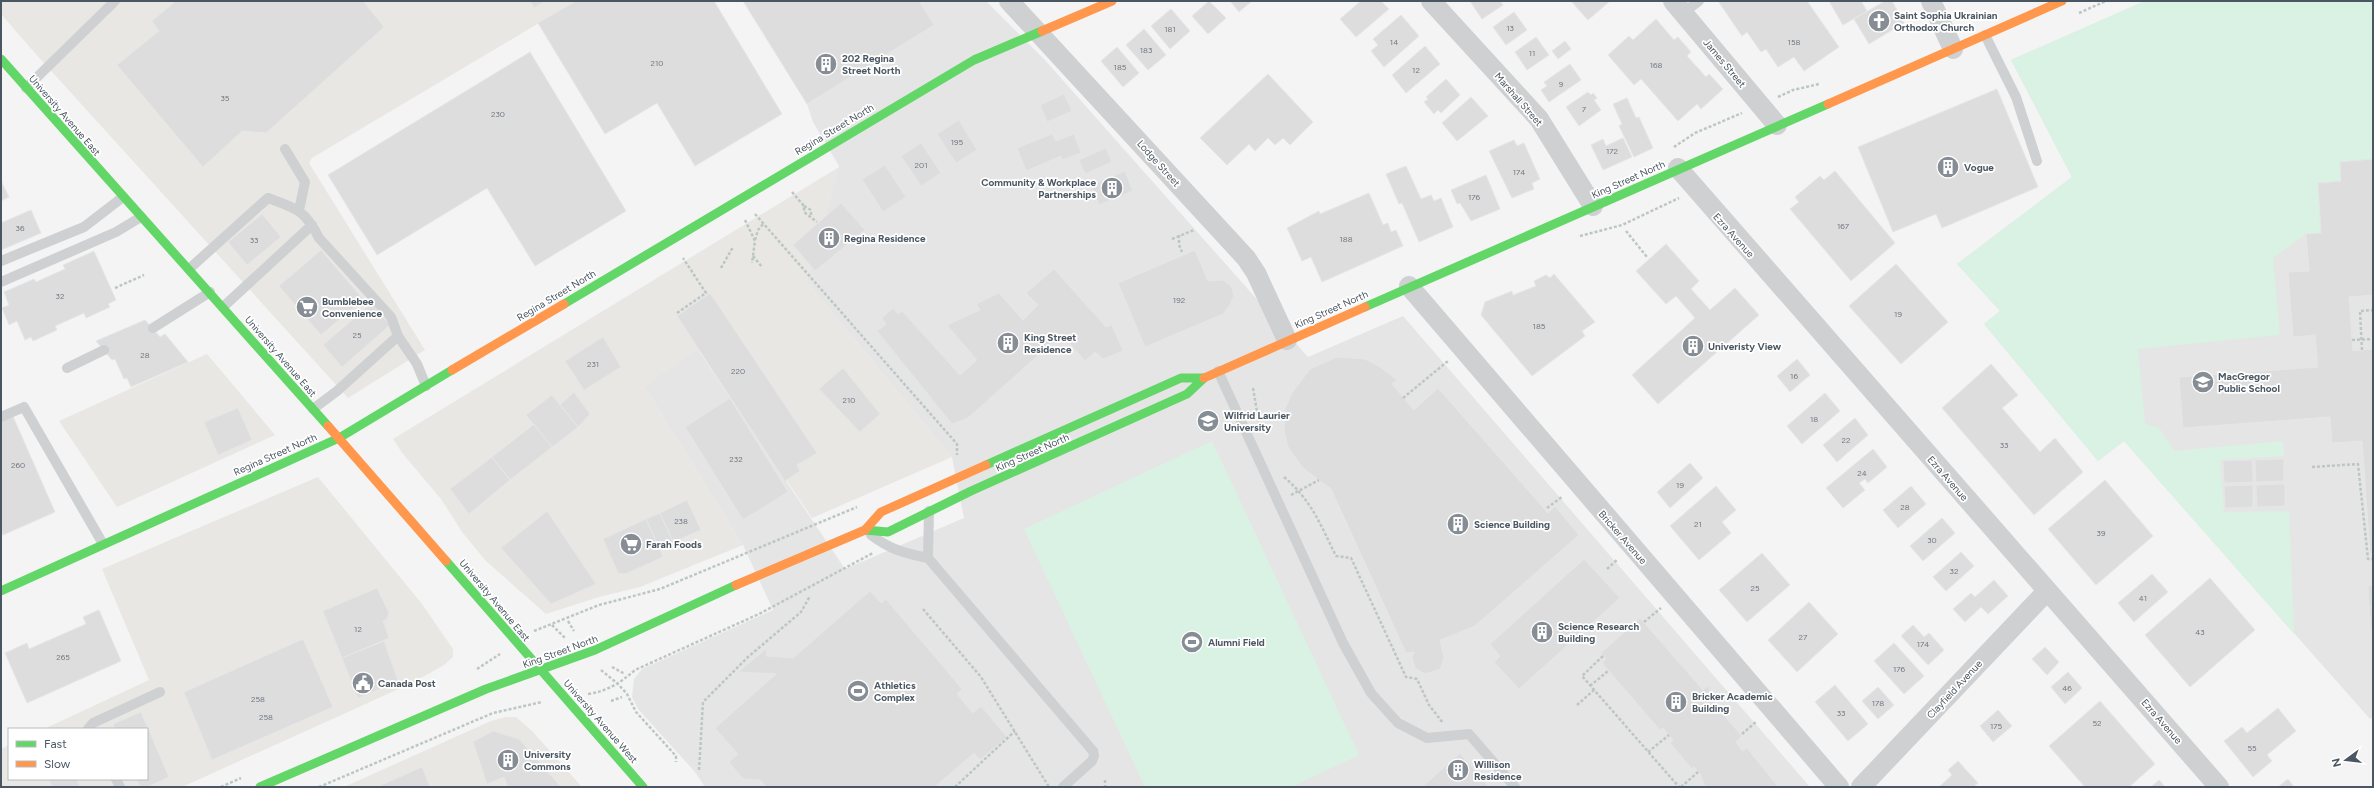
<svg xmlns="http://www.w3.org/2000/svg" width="2374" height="788" font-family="Figtree,sans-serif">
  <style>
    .commercial { fill: #e8e7e3 }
    .education { fill: #e6e5e6 }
    .green { fill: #d9f2e3 }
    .building { fill: #ddddde; stroke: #e5e6e7 }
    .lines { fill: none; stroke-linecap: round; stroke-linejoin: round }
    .path { stroke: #bcc7c4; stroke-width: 2.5; stroke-dasharray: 3 2; stroke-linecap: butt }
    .lane { stroke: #ced0d2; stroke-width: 10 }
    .street { stroke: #ced0d2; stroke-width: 20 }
    .fast { stroke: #63d668; stroke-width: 9 }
    .slow { stroke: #ff974d; stroke-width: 9 }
    .labels { text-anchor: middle; stroke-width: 3.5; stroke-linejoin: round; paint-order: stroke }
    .number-label { font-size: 8px; fill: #707881 }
    .poi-label { font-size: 10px; font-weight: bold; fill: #4a5661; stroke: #fff; text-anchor: start }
    .street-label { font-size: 10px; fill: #4a5661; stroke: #fff }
  </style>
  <rect width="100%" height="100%" fill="#f4f4f4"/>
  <path class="commercial" d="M1,1H576L312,158L309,163L425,350L348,398L34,52L1,14Z
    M839,167L807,282L952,457L812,518L699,351L644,386L743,545L640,587L599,597L546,614L486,561L462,532L441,499L403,454L393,439Z
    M207,354L275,435L117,507L59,421Z
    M318,477L422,604L453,649V657L444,665L414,682L182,787H1V749L9,745V779H147V729H44L149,680L102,569Z
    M506,717H516L533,732L582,787H344L491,721Z"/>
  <path class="education" d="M743,1H986L1044,59L1308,357L1403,316L1810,787H705L695,772L638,709L632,697L634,679L642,669L773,610L743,545L644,386L698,350L845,569L964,518L952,457L807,282L839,166L813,122L807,104Z
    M2145,1H2373V717L2370,719L2124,441L2098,461L1984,324L2000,311L1957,264L2072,177L2011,60Z"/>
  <path class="green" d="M2145,1H2373V159L2340,162L2341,181L2318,183L2321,233L2306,234L2273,258L2280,335L2138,349L2145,424L2159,428L2174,451L2283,441L2284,456L2220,460L2224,512L2289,511L2294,634L2124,441L2098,461L1984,324L2000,311L1957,264L2072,177L2011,60Z
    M1212,441L1359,755L1291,787H1145L1024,529Z"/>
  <path class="building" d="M176,1H363L384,27L266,133L242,131L203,167L117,65L159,31L152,21Z
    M530,1H545L534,8Z
    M576,1H714L782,114L695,166L657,103L605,134L538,23Z
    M743,1H919L934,25L807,104Z
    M1209,1L1226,18L1208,34L1192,16Z
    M1230,1H1252L1239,12Z
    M1361,1H1381L1389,9L1356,37L1340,19Z
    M1470,1H1500L1503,5L1482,19Z
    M1571,1H1610L1588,20Z
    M1718,1H1807L1839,47L1804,71L1794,57L1778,67L1766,49L1761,52L1747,32L1742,36Z
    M1829,1H1861L1867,11L1843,25Z
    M1885,1H1892L1904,23L1869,44L1854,19Z
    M1171,9L1190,31L1170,49L1151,26Z
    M1514,12L1527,30L1506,45L1493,27Z
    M1401,15L1419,36L1384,67L1371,51L1378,45L1373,39Z
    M1656,19L1674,40L1678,37L1691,52L1687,56L1706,77L1709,74L1723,89L1701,109L1697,104L1678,121L1641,79L1634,85L1608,55L1629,36L1633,40Z
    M1144,29L1166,55L1148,70L1126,45Z
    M1536,37L1549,55L1527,70L1515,52Z
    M1565,41L1571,49L1558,59L1552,51Z
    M1425,46L1440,64L1406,93L1392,75Z
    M1117,47L1139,73L1123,87L1101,61Z
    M530,52L626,211L535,266L487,188L377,255L328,175Z
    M1570,64L1581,80L1549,102L1541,90L1547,86L1544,82Z
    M1268,74L1313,122L1290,145L1283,138L1275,145L1268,138L1255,151L1249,144L1227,165L1200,138Z
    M1446,79L1460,95L1441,113L1438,110L1434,114L1424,102L1428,99L1426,97Z
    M1997,89L2038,187L1942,228L1936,214L1893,232L1858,147Z
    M1588,92L1591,95L1593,93L1597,98L1594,100L1601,110L1579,126L1566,107Z
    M1064,94L1072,111L1047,122L1040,105Z
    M1471,97L1488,116L1457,141L1442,123Z
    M1627,98L1636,118L1639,117L1653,148L1634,157L1619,126L1622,124L1613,104Z
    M959,120L977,150L956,163L937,134Z
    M1052,134L1056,141L1074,134L1081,153L1062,160L1061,156L1026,171L1017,148Z
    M1623,138L1632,157L1603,170L1591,145L1603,139L1606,146Z
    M1514,140L1517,146L1524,143L1540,179L1532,183L1534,189L1512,198L1489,151Z
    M921,143L941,173L921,186L901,156Z
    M1106,148L1112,162L1085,174L1079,160Z
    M2373,159V295L2349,297L2353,351L2373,349V553H2370L2362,441L2332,443L2330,417L2183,428L2179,377L2318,367L2315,335L2293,337L2288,272L2309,271L2306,234L2321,233L2318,183L2341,181L2340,162Z
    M885,165L906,197L883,212L862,179Z
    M1406,166L1421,199L1431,195L1434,201L1441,198L1453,227L1419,242L1402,203L1399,204L1386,174Z
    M1125,171L1133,191L1099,205L1091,185Z
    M1835,171L1895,243L1851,281L1790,209L1799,202L1795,197L1820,176L1824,180Z
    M1486,175L1500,209L1471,221L1460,203L1457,204L1451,190Z
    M1,181L9,197L1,201Z
    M1369,193L1383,225L1388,223L1391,232L1396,230L1403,246L1322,282L1311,257L1302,261L1287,228L1319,211L1320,214Z
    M841,203L865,230L815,271L793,245Z
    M31,210L41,233L1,250V223Z
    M262,214L281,237L247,265L228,242Z
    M1666,244L1699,281L1691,289L1710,310L1735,288L1759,315L1658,404L1632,375L1695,318L1676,296L1666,304L1636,271Z
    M321,250L363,299L321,335L279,286Z
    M1195,250L1208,281L1223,280L1231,286L1234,295L1230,305L1223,314L1145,347L1118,283Z
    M94,251L116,300L108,304L110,307L86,318L84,313L55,326L57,330L33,341L31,337L25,340L17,321L9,325L2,308L9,305L4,292L34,279L36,282L65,269L63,265Z
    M1896,264L1948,322L1901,364L1849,306Z
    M1054,269L1106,327L1112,325L1123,351L1103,359L1095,352L1085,361L1062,334L968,418L952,424L877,331L886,324L882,318L893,308L898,314L902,311L960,375L977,360L947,325L980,310L976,304L999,293L1023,320L1038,305L1026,293Z
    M1554,274L1595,322L1582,331L1585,336L1532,376L1481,315L1485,302L1512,291L1513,295L1536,286L1534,281L1546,275L1550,278Z
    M710,293L817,453L797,465L800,471L785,481L677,316Z
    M372,303L390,325L342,367L323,345Z
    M145,320L160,337L165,334L188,362L131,387L127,378L124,379L115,359L112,360L96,341Z
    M603,337L621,367L584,390L565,361Z
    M1337,357L1365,359L1380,367L1397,380L1392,384L1414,410L1438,388L1548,513L1555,506L1579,535L1475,626L1440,640L1444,658L1440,669L1425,674L1415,668L1412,658L1414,652L1406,653L1331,489L1303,468L1288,447L1284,431L1285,409L1292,393L1310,369Z
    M1797,359L1810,375L1790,392L1777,376Z
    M1991,364L2018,395L2002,408L2040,452L2055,438L2083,472L2034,515L1942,408Z
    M843,368L880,414L860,432L819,389Z
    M574,392L590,414L578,427L560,405Z
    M1825,393L1840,411L1802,444L1787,426Z
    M552,395L578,427L552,447L526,415Z
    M730,398L788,492L743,520L685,427Z
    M238,408L252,440L218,455L204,422Z
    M12,414L55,512L3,535L1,529V419Z
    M1855,418L1868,435L1837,462L1823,445Z
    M534,424L552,447L510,480L492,457Z
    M1873,449L1887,467L1868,483L1865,479L1859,483L1865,490L1843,508L1826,488Z
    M492,457L510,480L469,514L450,489Z
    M2284,459V481L2256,482L2255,460Z
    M2252,460L2253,482L2224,483L2223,461Z
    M1690,463L1703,478L1670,508L1657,492Z
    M2105,480L2153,536L2096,585L2048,529Z
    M2285,484V506L2257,507L2256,485Z
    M2253,485V507L2225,508L2224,486Z
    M1716,486L1736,510L1722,522L1731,533L1699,560L1670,526Z
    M1911,486L1926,504L1898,528L1883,510Z
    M687,500L701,530L673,542L660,513Z
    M547,511L596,584L551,604L501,548Z
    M660,513L673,542L659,548L646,519Z
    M1942,518L1955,533L1923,561L1910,546Z
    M646,519L663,557L625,574L618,573L603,539Z
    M1961,552L1974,566L1946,591L1933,577Z
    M1762,553L1790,585L1747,622L1719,590Z
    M1584,559L1620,598L1519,689L1494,662L1500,656L1490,644Z
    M2152,574L2168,592L2134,622L2118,603Z
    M2210,578L2255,630L2190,687L2145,635Z
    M1994,580L2008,596L1988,614L1981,607L1965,622L1953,609L1971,593L1975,597Z
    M2373,585V606L2369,607L2368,586Z
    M377,588L389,613L387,619L383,621L389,638L342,658L323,611Z
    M870,591L881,603L886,599L962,689L957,694L973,713L981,706L1007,737L980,760L974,753L935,787H766L760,780L743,779L729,762L738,754L715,728L776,674L738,672L767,648L766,656L793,658Z
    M1809,602L1838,634L1797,672L1768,640Z
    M2373,606V629H2371L2369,607Z
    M99,610L121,661L27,703L5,653L27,643L29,649L86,624L83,617Z
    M1640,618L1703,690L1707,686L1718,700L1714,704L1742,736L1736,742L1742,751L1747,748L1777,785L1774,787H1705L1700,774L1694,767L1692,769L1670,743L1673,740L1663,728L1660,730L1602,663L1606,659L1601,653Z
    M1913,625L1924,637L1929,633L1944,650L1928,665L1901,636Z
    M303,639L333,707L212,760L184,692Z
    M384,641L398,681L358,698L342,658Z
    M1894,643L1924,676L1904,694L1874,661Z
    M2045,647L2059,662L2047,675L2032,659Z
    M2068,672L2082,688L2065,704L2051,687Z
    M1835,685L1868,724L1848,741L1815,702Z
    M1878,687L1894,705L1878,719L1862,701Z
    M2100,701L2155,764L2129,787H2085L2049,746Z
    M2278,708L2296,731L2267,755L2272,761L2253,777L2224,741L2242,727L2247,733Z
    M1998,710L2012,726L1993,742L1980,726Z
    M141,712L169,777L147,787H140L137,779H147V729H115L113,724Z
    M493,731L519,739L561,787H508L504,777L487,784L473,742Z
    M1460,753L1489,787H1422Z
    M1958,761L1978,783L1973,787H1939L1952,775L1948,770Z
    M422,767L430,787H377Z
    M49,779H77L80,787H52Z
    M2288,779L2294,787H2278Z
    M2159,780L2165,787H2151Z"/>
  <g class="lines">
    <path class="path" d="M2079,13L2106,1
      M1778,97L1793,90L1819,84
      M1674,147L1695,133L1742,113
      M792,192L804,206V212L817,222
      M804,206L811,210V215
      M755,214L957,444V455
      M745,220L755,241L752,263
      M1626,231L1647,257
      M1179,235V245L1182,252
      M1580,236L1622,225L1679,198
      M1172,239L1194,230
      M755,240L758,230L763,224
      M753,256L762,267
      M721,268L733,247
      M115,288L144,275
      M677,313L706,293L683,258
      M2352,340L2373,339
      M2362,350L2360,311L2373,310
      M1253,388L1259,423
      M1403,398L1448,361
      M2312,467L2358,464L2368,559H2373
      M1284,477C1312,501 1320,524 1336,556L1351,558L1406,677L1417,679L1429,705L1443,723
      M1291,495L1319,480
      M1547,508L1563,496
      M1607,569L1618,559
      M923,609L981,677L1049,787
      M568,621L574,631
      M1644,622L1661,608
      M552,625L566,639
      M534,631L599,605L660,589L857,507
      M1603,656L1582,676L1679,787
      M612,667L625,674
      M477,669L500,654
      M601,670L618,684L627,694L636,712L676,756V762
      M1590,686L1608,671
      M588,694C608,691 620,683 635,670L759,614L873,553
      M611,701L622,697
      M1577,705L1594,690
      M1742,734L1757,721
      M1648,752L1669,735
      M699,770L703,702L748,657L801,612L810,596
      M1105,780V787
      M221,787L241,778
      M319,787L493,713L542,702
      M955,787L1015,731
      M1681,787L1698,772"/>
    <path class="lane" d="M1683,13L1699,1
      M1985,35L2016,97L2037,161
      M26,88L115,1
      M285,149L305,182L299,210
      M1,261L84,227L123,197
      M189,269L268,198C296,208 305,210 319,238L391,317L398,336L417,364L426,386
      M1,282L116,232L141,217
      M223,307L312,225
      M153,328L210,292
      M67,368L104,350
      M1218,371L1343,643L1371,693L1398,723L1427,738L1469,734L1515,787
      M313,409L337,391L398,336
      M1,417L24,407L103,544
      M871,535C891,550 904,553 928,558L1093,751L1094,756L1092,761L1063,787
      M928,558L929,511
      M88,729L93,723L160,692
      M116,779L120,787"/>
    <path class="street" d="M1009,1L1246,258L1256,273L1287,340
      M1431,1L1539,119L1593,206
      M1673,1L1777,125
      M1931,1L1953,49
      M1678,168L2219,787
      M1409,286L1839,787
      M1861,787L2047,591"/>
    <path class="fast" d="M1,59L328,426
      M564,304L974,60L1042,31
      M1365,307L1828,104
      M986,465L1181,378H1203
      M865,530L888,532L971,491L1187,394L1204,378
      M446,561L643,787
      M1,591L339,438L452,370
      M260,787L486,689L595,650L736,585"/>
    <path class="slow" d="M1042,31L1112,1
      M1828,104L2062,1
      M452,370L564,304
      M1204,378L1365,307
      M328,426L446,561
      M736,585L865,530L881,512L986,465"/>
  </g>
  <defs>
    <g id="church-disc" transform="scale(1.15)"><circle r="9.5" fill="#868d94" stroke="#fff"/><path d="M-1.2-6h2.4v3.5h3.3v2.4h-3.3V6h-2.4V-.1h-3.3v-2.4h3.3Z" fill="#fff"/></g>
    <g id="building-disc" transform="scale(1.15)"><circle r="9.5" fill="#868d94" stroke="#fff"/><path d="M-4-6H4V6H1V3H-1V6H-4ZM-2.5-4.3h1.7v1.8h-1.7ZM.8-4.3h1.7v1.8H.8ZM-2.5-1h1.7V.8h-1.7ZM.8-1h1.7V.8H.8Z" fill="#fff"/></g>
    <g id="supermarket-disc" transform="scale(1.15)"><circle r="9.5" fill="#868d94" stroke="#fff"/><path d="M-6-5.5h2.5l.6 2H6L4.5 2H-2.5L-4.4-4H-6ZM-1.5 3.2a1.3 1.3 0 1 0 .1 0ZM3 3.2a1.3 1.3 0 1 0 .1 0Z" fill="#fff"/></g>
    <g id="school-disc" transform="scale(1.15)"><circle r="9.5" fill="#868d94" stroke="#fff"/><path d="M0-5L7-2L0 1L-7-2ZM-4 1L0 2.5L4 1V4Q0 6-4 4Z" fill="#fff"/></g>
    <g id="university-disc" transform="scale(1.15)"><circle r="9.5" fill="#868d94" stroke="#fff"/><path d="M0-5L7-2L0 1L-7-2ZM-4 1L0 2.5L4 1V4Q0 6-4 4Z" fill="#fff"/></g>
    <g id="stadium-disc" transform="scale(1.15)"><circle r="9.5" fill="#868d94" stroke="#fff"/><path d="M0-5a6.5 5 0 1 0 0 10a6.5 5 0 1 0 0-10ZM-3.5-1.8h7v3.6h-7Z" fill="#fff"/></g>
    <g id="civic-disc" transform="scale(1.15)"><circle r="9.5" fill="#868d94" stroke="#fff"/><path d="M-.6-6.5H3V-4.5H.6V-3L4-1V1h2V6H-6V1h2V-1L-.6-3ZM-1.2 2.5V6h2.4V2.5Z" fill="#fff"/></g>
  </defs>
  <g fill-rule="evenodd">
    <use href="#church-disc" x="1879" y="21"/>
    <use href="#building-disc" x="826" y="64"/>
    <use href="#building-disc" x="1948" y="167"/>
    <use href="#building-disc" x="1112" y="188"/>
    <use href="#building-disc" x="829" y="238"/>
    <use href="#supermarket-disc" x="307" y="307"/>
    <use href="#building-disc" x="1008" y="343"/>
    <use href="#building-disc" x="1693" y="346"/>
    <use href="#school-disc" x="2203" y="382"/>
    <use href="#university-disc" x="1208" y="421"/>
    <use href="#building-disc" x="1458" y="524"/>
    <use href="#supermarket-disc" x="631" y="544"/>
    <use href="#building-disc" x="1542" y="632"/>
    <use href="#stadium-disc" x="1192" y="642"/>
    <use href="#civic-disc" x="363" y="683"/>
    <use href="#stadium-disc" x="858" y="691"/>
    <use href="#building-disc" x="1676" y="702"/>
    <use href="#building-disc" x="508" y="760"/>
    <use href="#building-disc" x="1458" y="770"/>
  </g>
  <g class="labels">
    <g class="number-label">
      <text x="1510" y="31">13</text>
      <text x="1170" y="32">181</text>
      <text x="1394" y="45">14</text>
      <text x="1794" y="45">158</text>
      <text x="1146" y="53">183</text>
      <text x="1532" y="56">11</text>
      <text x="657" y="66">210</text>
      <text x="1656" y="68">168</text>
      <text x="1120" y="70">185</text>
      <text x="1416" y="73">12</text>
      <text x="1561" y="87">9</text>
      <text x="225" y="101">35</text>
      <text x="1584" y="112">7</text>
      <text x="498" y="117">230</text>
      <text x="957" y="145">195</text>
      <text x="1612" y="154">172</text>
      <text x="921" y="168">201</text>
      <text x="1519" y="175">174</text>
      <text x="1474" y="200">176</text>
      <text x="1843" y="229">167</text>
      <text x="20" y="231">36</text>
      <text x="1346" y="242">188</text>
      <text x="254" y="243">33</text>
      <text x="60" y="299">32</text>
      <text x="1179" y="303">192</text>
      <text x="1898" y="317">19</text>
      <text x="1539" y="329">185</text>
      <text x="357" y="338">25</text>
      <text x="145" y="358">28</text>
      <text x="593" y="367">231</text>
      <text x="738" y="374">220</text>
      <text x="1794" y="379">16</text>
      <text x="849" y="403">210</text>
      <text x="1814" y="422">18</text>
      <text x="1846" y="443">22</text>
      <text x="2004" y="448">33</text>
      <text x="736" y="462">232</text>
      <text x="18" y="468">260</text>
      <text x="1862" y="476">24</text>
      <text x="1680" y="488">19</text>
      <text x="1905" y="510">28</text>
      <text x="681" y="524">238</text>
      <text x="1698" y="527">21</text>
      <text x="2101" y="536">39</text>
      <text x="1932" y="543">30</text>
      <text x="1954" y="574">32</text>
      <text x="1755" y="591">25</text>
      <text x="2143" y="601">41</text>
      <text x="358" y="632">12</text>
      <text x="2200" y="635">43</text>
      <text x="1803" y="640">27</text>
      <text x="1923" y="647">174</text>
      <text x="63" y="660">265</text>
      <text x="1899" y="672">176</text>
      <text x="2067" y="691">46</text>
      <text x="258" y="702">258</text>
      <text x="1878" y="706">178</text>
      <text x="1841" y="716">33</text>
      <text x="266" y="720">258</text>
      <text x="2097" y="726">52</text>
      <text x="1996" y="729">175</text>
      <text x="2252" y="751">55</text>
    </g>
    <g class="poi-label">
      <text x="1894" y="19">Saint Sophia Ukrainian<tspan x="1894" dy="12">Orthodox Church</tspan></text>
      <text x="842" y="62">202 Regina<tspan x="842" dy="12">Street North</tspan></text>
      <text x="1964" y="171">Vogue</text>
      <text x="1096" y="186" text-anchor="end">Community &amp; Workplace<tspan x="1096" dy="12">Partnerships</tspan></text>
      <text x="844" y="242">Regina Residence</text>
      <text x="322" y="305">Bumblebee<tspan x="322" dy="12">Convenience</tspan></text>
      <text x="1024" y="341">King Street<tspan x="1024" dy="12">Residence</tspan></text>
      <text x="1708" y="350">Univeristy View</text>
      <text x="2218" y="380">MacGregor<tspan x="2218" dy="12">Public School</tspan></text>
      <text x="1224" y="419">Wilfrid Laurier<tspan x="1224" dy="12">University</tspan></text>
      <text x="1474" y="528">Science Building</text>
      <text x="646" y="548">Farah Foods</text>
      <text x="1558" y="630">Science Research<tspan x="1558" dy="12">Building</tspan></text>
      <text x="1208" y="646">Alumni Field</text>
      <text x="378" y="687">Canada Post</text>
      <text x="874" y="689">Athletics<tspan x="874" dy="12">Complex</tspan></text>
      <text x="1692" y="700">Bricker Academic<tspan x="1692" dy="12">Building</tspan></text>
      <text x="524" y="758">University<tspan x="524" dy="12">Commons</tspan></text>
      <text x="1474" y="768">Willison<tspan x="1474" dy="12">Residence</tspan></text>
    </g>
    <g class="street-label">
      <text transform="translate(1725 63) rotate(50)" y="4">James Street</text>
      <text transform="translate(1519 99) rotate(49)" y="4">Marshall Street</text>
      <text transform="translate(65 115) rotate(49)" y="4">University Avenue East</text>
      <text transform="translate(834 129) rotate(-31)" y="4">Regina Street North</text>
      <text transform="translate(1159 163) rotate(48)" y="4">Lodge Street</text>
      <text transform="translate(1628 179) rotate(-24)" y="4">King Street North</text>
      <text transform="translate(1734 235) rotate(48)" y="4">Ezra Avenue</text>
      <text transform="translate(556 295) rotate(-31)" y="4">Regina Street North</text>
      <text transform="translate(1331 309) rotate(-24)" y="4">King Street North</text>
      <text transform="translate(281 356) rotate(49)" y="4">University Avenue East</text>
      <text transform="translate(1032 452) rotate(-24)" y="4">King Street North</text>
      <text transform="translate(275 454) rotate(-24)" y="4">Regina Street North</text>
      <text transform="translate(1948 478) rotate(49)" y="4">Ezra Avenue</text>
      <text transform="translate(1623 537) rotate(49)" y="4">Bricker Avenue</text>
      <text transform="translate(495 600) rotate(50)" y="4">University Avenue East</text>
      <text transform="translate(560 651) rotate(-20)" y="4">King Street North</text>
      <text transform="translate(1954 689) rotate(-47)" y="4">Clayfield Avenue</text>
      <text transform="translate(601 721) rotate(49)" y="4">University Avenue West</text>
      <text transform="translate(2162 721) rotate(49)" y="4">Ezra Avenue</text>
    </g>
  </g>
  <rect width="2374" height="788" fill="none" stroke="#4a5661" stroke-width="4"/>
  <rect x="8" y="728" width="140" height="52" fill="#ffffff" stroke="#b7bbc0"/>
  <rect x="16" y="741" width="20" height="6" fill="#63d668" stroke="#b7bbc0"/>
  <text x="44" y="748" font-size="12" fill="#4a5661">Fast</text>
  <rect x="16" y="761" width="20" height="6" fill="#ff974d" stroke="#b7bbc0"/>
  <text x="44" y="768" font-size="12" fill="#4a5661">Slow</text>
  <g transform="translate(2346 760) rotate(255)" stroke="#ffffff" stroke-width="3" paint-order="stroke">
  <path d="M0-3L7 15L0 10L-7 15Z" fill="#4a5661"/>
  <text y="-6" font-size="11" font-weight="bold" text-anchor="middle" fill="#4a5661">N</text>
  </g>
</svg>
